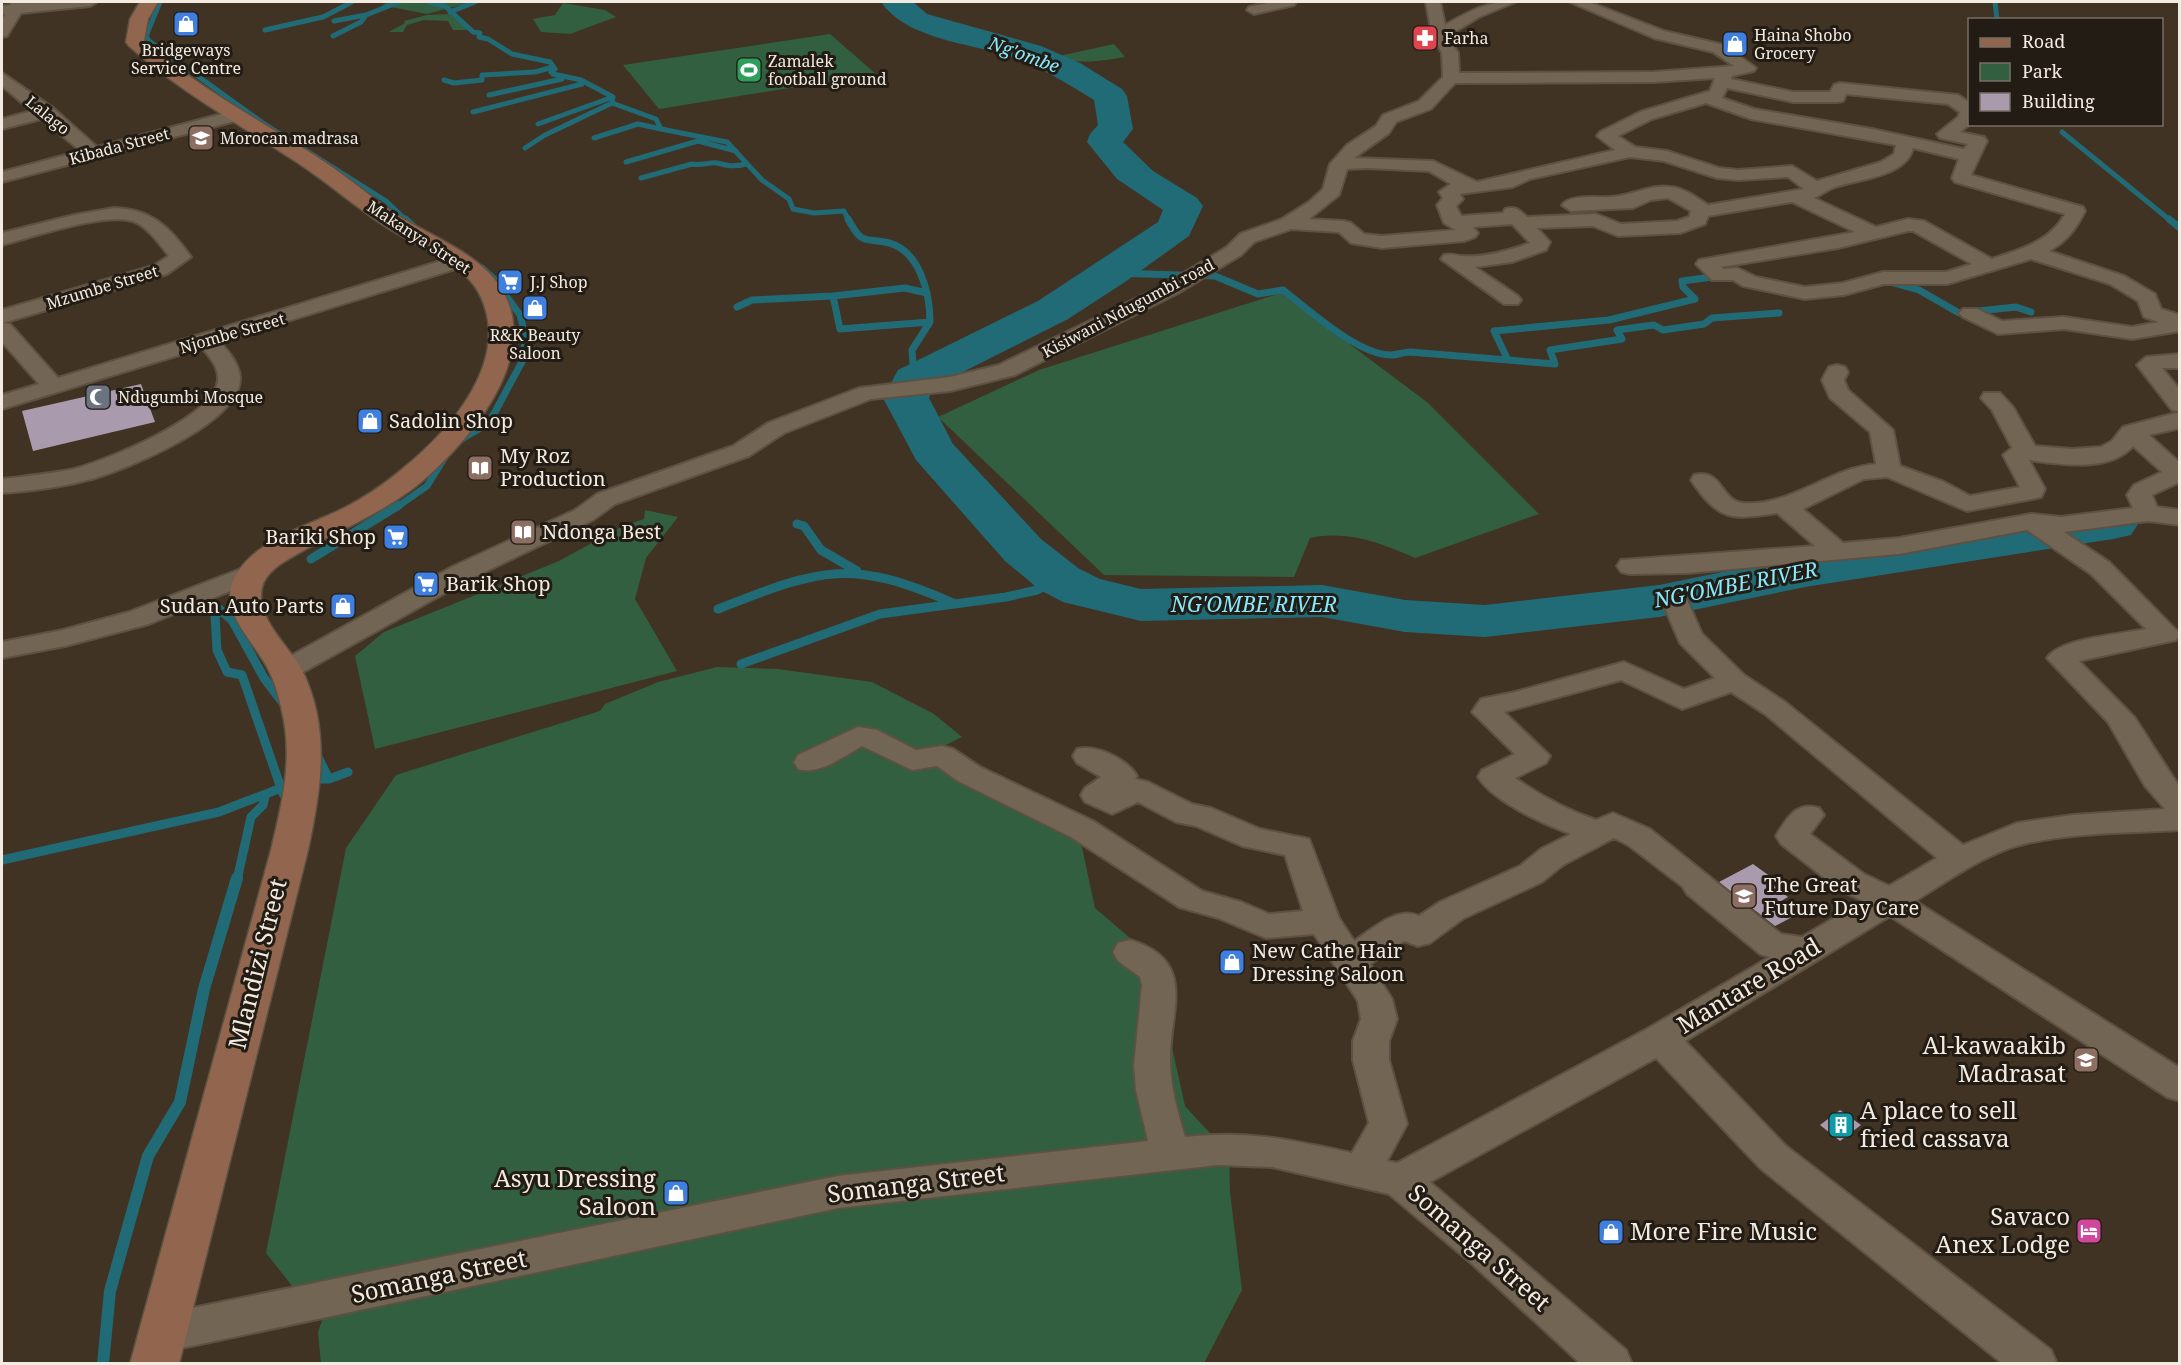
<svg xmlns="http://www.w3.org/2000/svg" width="2181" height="1365" font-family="'Noto Serif',serif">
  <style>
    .green { fill: #315f40 }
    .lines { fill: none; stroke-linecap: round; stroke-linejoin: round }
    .stream-far3 { stroke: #216b77; stroke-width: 5 }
    .stream-far2 { stroke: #216b77; stroke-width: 7 }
    .stream-far1 { stroke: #216b77; stroke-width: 9 }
    .stream { stroke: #216b77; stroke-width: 12 }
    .river { fill: #216b77; fill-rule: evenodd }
    .building { fill: #aa9aad }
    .street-casing { stroke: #5c5142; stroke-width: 4 }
    .secondary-casing { stroke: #5c5142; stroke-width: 3 }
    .street { fill: #736553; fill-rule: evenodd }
    .secondary { fill: #92664e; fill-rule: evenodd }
    .labels { text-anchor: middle; stroke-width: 6; stroke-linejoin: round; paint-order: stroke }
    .far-poi-label { font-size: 16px; fill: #f3ebe0; stroke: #221c15; text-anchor: start }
    .far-street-label { font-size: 16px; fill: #f3ebe0; stroke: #221c15 }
    .far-water-label { font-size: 18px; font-style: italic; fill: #86eafc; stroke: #221c15 }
    .poi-label { font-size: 20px; fill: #f3ebe0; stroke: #221c15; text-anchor: start }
    .water-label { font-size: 21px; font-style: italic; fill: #86eafc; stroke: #221c15 }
    .near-street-label { font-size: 24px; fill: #f3ebe0; stroke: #221c15 }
    .near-poi-label { font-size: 24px; fill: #f3ebe0; stroke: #221c15; text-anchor: end }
  </style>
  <rect width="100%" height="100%" fill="#403323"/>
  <path class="green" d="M389,2H472L427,14L381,5Z
    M563,3L605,10L616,17L570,34L541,32L533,19L555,15Z
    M450,14L470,30H453L448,21L424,20L407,25L403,32H389L405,23L404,21L427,15Z
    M830,34L876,74L659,109L623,65Z
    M1114,44L1125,57C1105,60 1078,66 1059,56Z
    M1281,293L1427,402L1539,514L1415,558C1381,543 1348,530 1310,538L1294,577L1104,575L938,417L1039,370Z
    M645,510L678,517L646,558L635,599L677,671L375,749L355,656L384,632L559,561L621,527L644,519Z
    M717,667L778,669L872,682L934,714L962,737L927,754L1078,829L1095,908L1144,950L1160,993L1185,1106L1229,1154L1230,1192L1242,1290L1204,1363L321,1364L318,1332L337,1277L293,1287L266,1253L346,848L396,775L600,711L605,704L658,682Z"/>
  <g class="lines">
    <path class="stream-far3" d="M160,2L146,36L149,41L263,123L386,201L407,221
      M428,2L445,6L473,32L480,33L479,37L488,39L512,54L550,62L555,69L551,72L553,74L581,80L613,97L612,103L656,119L661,129L727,142L762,180L789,199L793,209L814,213L844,211L849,221
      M1995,2L1997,20
      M450,12L475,2
      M334,21L366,15L399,2
      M265,30L323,17L352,2
      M333,36L361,22L366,15
      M444,80L454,83L482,80V75L535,72L553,67
      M489,95L562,79
      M473,112L582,84
      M538,124L613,97
      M2062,132L2171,221
      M594,138L638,124L661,129
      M525,148L545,135L612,103
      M626,162L698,141L736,151
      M641,178L692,164C701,166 709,162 717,163C728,166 734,167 746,164"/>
    <path class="stream-far2" d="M405,219L413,226
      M848,219C863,247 865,237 889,243C920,251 930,294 930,322L912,350L914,379
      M2169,219L2180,228
      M1111,273L1215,276L1258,294L1283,290C1309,310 1358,355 1391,355C1397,355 1404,352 1410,352L1555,364L1550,350L1622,339L1617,330L1654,325L1663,330L1704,324L1712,318L1779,313
      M1890,282L1919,290L1959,313L2016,307L2031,312
      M833,296L905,288L927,293
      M737,307L752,300L833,296L840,329L930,322
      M1507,358L1494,331L1609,320L1695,299L1683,287L1682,281L1720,276
      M460,440L489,423L524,358L525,335L520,315L494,279L482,268
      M397,507L427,486L447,454"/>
    <path class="stream-far1" d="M797,524L804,526L821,550L857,571
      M311,559L399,505
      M218,608L232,620L264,678L286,707
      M718,609C821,569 848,557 953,603
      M221,611L215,615L217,650L227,672L242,675L283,794
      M741,664L880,614L1006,597L1037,590L1059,579
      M316,753L329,779
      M310,779H329L348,772
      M2,860L219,812L294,783
      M237,880L251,817L263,805L265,797"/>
    <path class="stream" d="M103,1364L110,1291L148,1156L180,1102L204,989L237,878"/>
    <path class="river" d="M881,2H913L927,14L1041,46L1080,63L1122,89L1127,96L1133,129L1123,142L1153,171L1197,198L1203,206L1189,236L1125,282L1068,319L933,387L929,398L953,444L1041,539L1078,568L1100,579L1141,589L1322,585L1405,600L1485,605L1659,585L1805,555L2113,509L2131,513L2138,524L2131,535L2113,539L1805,587L1659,617L1485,637L1405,632L1322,617L1141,621L1063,602L1040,590L1005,561L916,460L883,398L898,370L1038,301L1158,222L1163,210L1117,179L1087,142L1090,134L1098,125L1094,100C1070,85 1047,71 1020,60C977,43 909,42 881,2Z"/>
  </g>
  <path class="building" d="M141,384L155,422L33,451L22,411Z
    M1753,864L1778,882L1773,885L1788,897L1781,901L1798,914L1775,926L1719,882Z
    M1840,1110L1861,1125L1840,1141L1820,1125Z"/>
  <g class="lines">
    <g class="street-casing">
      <path id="street" d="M12,2H97L90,6L21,13L7,36L2,37V20L5,14H2V6L10,5Z
        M1272,2H1296L1294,5L1254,14L1247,10L1249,7Z
        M1426,2H1440L1445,25C1468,12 1489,0 1515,2L1479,17L1448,36L1458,53L1459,73L1654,72L1734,66L1713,52L1654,38L1570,2H1589L1664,31L1724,45L1756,68L1754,71L1732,76L1731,79L1793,92H1830L1834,85L1840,83L1958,95L1970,103V124L1960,132L1984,137L1987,141L1971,175L2083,207L2085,211C2076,229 2066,242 2049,251L2124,276L2155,294L2161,309L2180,315V331L2132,339L2064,329L1998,334L1963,317L1959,313L1963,309H1977L2002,321L2064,317L2132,327L2159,322L2144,317L2138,301L2110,284L2031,259L1947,284H1884L1844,295L1805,299L1743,286L1733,280H1712L1696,264L1699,260L1855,232L1792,202L1708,216L1705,224L1680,233L1618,236L1593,226L1537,228L1550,242L1546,250L1512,262L1475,267L1518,296L1521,300L1518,304H1504L1441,259L1444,255C1452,253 1456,256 1463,256C1484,258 1510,250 1530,243L1512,224L1473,227L1478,233L1475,237L1464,241L1382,248L1351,243L1339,232L1291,229L1254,242L1241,255L1178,293L1015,375L950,391L871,399L784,433L749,456L615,504L593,520L470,579L296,676L286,679L276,676L272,670L276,664L452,567L575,510L597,494L733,446L768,423L859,388L950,377L999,365L1164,285L1227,247L1240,234L1282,219L1309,202L1323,189L1330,164L1347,145L1376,126L1383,115L1419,101L1443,77L1442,53L1432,35ZM1715,78L1710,91L1640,112L1600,132L1597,136L1615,150L1477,182L1433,161L1354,158L1389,133L1396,122L1431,109L1455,83L1654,82ZM1727,88L1793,102H1837L1843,101L1846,94L1948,104L1960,112L1958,117L1937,134L1940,138L1968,144L1964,149L1872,129L1754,109L1722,98ZM1706,103L1751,119L1896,145L1894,154L1881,162L1817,181L1792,166L1738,170L1719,168L1667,151L1635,147L1618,136L1652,119ZM1913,148L1959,159L1952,178L1955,182L2065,214C2050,242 2020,249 1992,259L1924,221L1908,219L1876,227L1814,198C1821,195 1827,190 1835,187C1858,179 1906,177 1913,148ZM1630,157L1664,161L1717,178L1738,180L1788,177L1804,189L1708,205C1697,198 1685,188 1670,187C1651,184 1631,196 1611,197C1599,198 1569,194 1562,205L1571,211L1633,208L1651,200L1668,198L1691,211L1689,217L1677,221L1621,224L1596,214L1527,217C1519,210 1516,206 1505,209L1503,213L1461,216L1456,206L1463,199L1460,194L1513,187L1530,179ZM1367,168L1429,171L1451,184L1439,192L1443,198L1437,205L1444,223L1456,230L1382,236L1364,234L1351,223L1344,221L1309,219L1339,195L1347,169ZM1908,231H1913L1972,264L1946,272H1883L1843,283L1805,287L1756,277L1737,268L1724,269L1721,267L1838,248Z
        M2,73L53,108L97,147L237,110L246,115L243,119L2,182V172L81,151L41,119L2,129V119L32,111L2,86Z
        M114,208C151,209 170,227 191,257L167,274L3,323L10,324L58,378L454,257H468L471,261L468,265L220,342C229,352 239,364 240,377C243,422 127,469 92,479C62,487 32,491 2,493V479C26,476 50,474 74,469C107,460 215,417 218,380C219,367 209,356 202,348L2,409V395L39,384L2,342V310L153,266L169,256C160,245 150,230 137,223C112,209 30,238 2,245V233L74,215Z
        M2180,354V368H2162L2180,390V412L2172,410L2137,365L2146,357Z
        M1837,365L1845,367L1848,372L1844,380L1848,390L1893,430L1900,466L1944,482L1970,496L2020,487L2003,455L2012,448L1992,410L1981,398L1984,393H2000L2013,407L2035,446L2072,449L2101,447L2112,441L2123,427L2180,412V428L2149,435L2180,463V482L2152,495L2157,507L2180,510V525L2148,521L2064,532L2109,562L2180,634L2176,640L2079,661L2135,718L2180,788V830C2129,833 2074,832 2024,844C1987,852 1948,881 1915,901L2180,1068V1101L2167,1097L1890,916L1685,1041L1786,1146L2051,1350L2057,1364H2003L1760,1168L1656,1058L1430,1182L1626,1350L1632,1364H1581L1470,1262L1389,1194L1272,1167L1218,1165L838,1208L163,1352L148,1346L142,1333L148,1320L163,1314L838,1176L1148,1141L1136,1090L1134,1065L1142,985L1140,977L1118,961L1113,952L1118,943L1130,940C1200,961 1168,1013 1170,1064C1171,1089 1178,1113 1185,1137C1249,1130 1290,1140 1352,1153L1369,1123L1353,1060V1041L1361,1019L1358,1001L1314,934L1266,938L1218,918L1179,907L1071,837L958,781L937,766L912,770L862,746C842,757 821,775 798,769L794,762L798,755L858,727L877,730L916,750L942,746L953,749L980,767L1093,821L1202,891L1241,902L1269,914L1303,911L1285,855L1242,846L1196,826L1176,822L1138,802L1112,814L1085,802L1081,795L1085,788L1101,777L1077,763L1073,756L1077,749C1096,744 1127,759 1137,776L1135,779L1148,782L1192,804L1211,808L1260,829L1309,839L1339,918L1354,941C1373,929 1396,906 1419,916L1440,902L1520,866L1541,849L1571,834C1543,824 1494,802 1478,777L1482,770L1515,754L1472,712L1481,699L1515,692L1624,662L1684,689L1715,678L1680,643L1664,606L1667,600L1677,598L1687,600L1702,634L1744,675L1785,702L1963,845L2017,823L2073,815L2165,809L2145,786L2108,722L2047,658C2060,638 2122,634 2146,629L2091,574L2027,530L1899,554L1687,573L1630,574L1621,572L1617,566L1621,560L1815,546L1777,513C1730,520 1719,521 1691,480L1694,475C1723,468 1720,501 1743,503C1790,507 1829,468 1876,464L1870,432L1830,398L1822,380L1829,367ZM2133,446L2162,472L2134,485L2127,495L2133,508L2061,517L2031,514L1899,538L1843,543L1803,509L1864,479L1887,477L1967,511L2032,499L2041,497L2045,489L2029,460C2060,464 2110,473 2133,446ZM1621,680L1682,709L1731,692L1765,714L1937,858L1889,886L1864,874L1810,834L1824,815L1819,808C1796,801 1787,818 1776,836L1781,844L1840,890L1863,901L1802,937L1781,934L1650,829L1613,813L1596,820C1567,810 1541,796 1515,778L1546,763L1550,756L1504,712ZM1614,838L1628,845L1683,887L1687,894L1760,954L1770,957L1647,1029L1397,1163L1387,1161L1407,1124L1389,1060V1041L1397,1019L1392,999L1370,964L1404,941L1418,946L1430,943L1464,918L1542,882L1563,865Z
        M251,565L260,567L264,573L260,579L149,624L65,646L2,658V642L63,630L129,612Z"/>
    </g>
    <g class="secondary-casing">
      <path id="secondary" d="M140,2H158L148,19L144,41C196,86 256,118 314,155C341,172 365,192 391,211C422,232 460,245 487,271C556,339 475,437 420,483C377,518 325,535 279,565C266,575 258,586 262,604C267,629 290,648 302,670C331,729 321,789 308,850L179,1364H130L271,850C281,808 292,765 284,721C281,705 277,688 270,673C257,643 216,612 235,577C255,539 309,526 344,508C364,498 383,485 400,471C449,432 514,360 479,293C462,261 417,247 388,228C358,209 331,185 301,165C243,126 181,93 129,46L126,42L130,19Z"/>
    </g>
    <use href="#street" class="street"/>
    <use href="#secondary" class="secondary"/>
  </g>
  <defs>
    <g id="shop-square" transform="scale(1.35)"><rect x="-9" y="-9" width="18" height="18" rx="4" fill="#3f7fe0" stroke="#221c15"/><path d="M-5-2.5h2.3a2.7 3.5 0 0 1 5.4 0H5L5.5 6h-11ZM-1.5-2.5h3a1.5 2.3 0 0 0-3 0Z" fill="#fff"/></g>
    <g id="pharmacy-square" transform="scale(1.35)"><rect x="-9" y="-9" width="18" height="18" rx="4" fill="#e0444e" stroke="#221c15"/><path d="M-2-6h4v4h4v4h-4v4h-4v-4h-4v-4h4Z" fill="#fff"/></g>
    <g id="stadium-square" transform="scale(1.35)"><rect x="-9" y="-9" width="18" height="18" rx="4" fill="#2e9e5b" stroke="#221c15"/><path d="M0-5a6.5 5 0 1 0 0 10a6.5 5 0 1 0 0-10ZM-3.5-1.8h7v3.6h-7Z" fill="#fff"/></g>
    <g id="school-square" transform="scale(1.35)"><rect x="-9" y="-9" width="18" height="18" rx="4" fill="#8d6e63" stroke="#221c15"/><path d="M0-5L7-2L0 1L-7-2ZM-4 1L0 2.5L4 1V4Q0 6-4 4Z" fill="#fff"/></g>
    <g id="supermarket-square" transform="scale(1.35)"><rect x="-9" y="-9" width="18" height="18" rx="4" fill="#3f7fe0" stroke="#221c15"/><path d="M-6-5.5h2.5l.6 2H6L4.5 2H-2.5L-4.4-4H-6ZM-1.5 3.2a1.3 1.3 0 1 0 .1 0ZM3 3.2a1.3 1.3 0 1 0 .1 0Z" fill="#fff"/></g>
    <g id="mosque-square" transform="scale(1.35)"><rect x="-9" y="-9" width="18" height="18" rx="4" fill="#6b7280" stroke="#221c15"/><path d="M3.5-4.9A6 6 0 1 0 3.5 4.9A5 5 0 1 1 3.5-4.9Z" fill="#fff"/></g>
    <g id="library-square" transform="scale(1.35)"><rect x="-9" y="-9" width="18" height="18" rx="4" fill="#8d6e63" stroke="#221c15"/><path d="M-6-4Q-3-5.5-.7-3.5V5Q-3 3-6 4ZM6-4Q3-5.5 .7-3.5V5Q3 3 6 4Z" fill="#fff"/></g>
    <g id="building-square" transform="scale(1.35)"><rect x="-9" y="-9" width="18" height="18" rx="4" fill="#0f9aa8" stroke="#221c15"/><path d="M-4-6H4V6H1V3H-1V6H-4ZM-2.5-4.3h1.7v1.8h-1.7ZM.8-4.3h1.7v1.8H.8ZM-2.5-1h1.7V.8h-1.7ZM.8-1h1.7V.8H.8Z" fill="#fff"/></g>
    <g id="hotel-square" transform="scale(1.35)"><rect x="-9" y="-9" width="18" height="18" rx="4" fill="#d1479c" stroke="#221c15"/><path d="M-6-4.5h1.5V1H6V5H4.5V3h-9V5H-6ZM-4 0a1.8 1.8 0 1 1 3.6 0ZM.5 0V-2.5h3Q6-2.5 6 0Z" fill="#fff"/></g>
  </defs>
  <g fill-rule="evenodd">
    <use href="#shop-square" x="186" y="24"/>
    <use href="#pharmacy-square" x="1425" y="38"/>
    <use href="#shop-square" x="1735" y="44"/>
    <use href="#stadium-square" x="749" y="70"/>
    <use href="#school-square" x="201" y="138"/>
    <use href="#supermarket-square" x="510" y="282"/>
    <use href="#shop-square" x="535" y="308"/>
    <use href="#mosque-square" x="98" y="397"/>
    <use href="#shop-square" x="370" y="421"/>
    <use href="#library-square" x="480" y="468"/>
    <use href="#library-square" x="523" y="532"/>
    <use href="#supermarket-square" x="396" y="537"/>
    <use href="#supermarket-square" x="426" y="584"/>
    <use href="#shop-square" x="343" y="606"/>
    <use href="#school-square" x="1744" y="896"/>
    <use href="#shop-square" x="1232" y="962"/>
    <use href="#school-square" x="2086" y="1060"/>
    <use href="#building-square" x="1841" y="1125"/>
    <use href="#shop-square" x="676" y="1193"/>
    <use href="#hotel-square" x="2089" y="1231"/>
    <use href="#shop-square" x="1611" y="1232"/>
  </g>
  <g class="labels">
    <g class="far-poi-label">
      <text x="1754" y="41">Haina Shobo<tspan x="1754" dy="18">Grocery</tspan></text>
      <text x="1444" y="44">Farha</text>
      <text x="186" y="56" text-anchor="middle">Bridgeways<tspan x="186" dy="18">Service Centre</tspan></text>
      <text x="768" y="67">Zamalek<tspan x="768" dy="18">football ground</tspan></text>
      <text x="220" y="144">Morocan madrasa</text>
      <text x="530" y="288">J.J Shop</text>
      <text x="535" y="341" text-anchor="middle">R&amp;K Beauty<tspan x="535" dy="18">Saloon</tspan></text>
      <text x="118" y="403">Ndugumbi Mosque</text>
    </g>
    <g class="far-street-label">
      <text transform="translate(48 115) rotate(39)" y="6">Lalago</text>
      <text transform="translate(119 146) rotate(-15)" y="6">Kibada Street</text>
      <text transform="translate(419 237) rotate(33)" y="6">Makanya Street</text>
      <text transform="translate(102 287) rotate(-17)" y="6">Mzumbe Street</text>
      <text transform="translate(1128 308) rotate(-28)" y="6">Kisiwani Ndugumbi road</text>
      <text transform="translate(232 333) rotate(-16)" y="6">Njombe Street</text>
    </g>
    <g class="far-water-label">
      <text transform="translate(1024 55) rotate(20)" y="6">Ng'ombe</text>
    </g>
    <g class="poi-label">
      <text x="389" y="428">Sadolin Shop</text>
      <text x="500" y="463">My Roz<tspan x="500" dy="23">Production</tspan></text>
      <text x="542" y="539">Ndonga Best</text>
      <text x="376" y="544" text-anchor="end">Bariki Shop</text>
      <text x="446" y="591">Barik Shop</text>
      <text x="324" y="613" text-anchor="end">Sudan Auto Parts</text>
      <text x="1764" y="892">The Great<tspan x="1764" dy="23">Future Day Care</tspan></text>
      <text x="1252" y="958">New Cathe Hair<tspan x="1252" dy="23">Dressing Saloon</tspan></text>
    </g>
    <g class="water-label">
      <text transform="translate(1736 585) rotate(-11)" y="7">NG'OMBE RIVER</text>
      <text x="1254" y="612">NG'OMBE RIVER</text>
    </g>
    <g class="near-street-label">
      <text transform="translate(258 964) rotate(-76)" y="8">Mlandizi Street</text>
      <text transform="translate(1749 986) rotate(-31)" y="8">Mantare Road</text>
      <text transform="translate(916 1184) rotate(-7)" y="8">Somanga Street</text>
      <text transform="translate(1479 1248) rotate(41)" y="8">Somanga Street</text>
      <text transform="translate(439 1277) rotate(-12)" y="8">Somanga Street</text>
    </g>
    <g class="near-poi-label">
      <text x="2066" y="1054">Al-kawaakib<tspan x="2066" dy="28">Madrasat</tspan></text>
      <text x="1860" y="1119" text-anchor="start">A place to sell<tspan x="1860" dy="28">fried cassava</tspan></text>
      <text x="656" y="1187">Asyu Dressing<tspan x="656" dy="28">Saloon</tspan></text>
      <text x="2070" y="1225">Savaco<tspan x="2070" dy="28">Anex Lodge</tspan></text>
      <text x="1630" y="1240" text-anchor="start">More Fire Music</text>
    </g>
  </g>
  <rect width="2181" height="1365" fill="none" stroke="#f3ebe0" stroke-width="6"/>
  <rect x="1968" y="18" width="195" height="108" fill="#221c15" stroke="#766f66" stroke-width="1.5"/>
  <rect x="1980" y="38" width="30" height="9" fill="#92664e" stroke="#766f66" stroke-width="1.5"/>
  <text x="2022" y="48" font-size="18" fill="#f3ebe0">Road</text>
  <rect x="1980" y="63" width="30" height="18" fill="#315f40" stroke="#766f66" stroke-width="1.5"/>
  <text x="2022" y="78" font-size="18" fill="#f3ebe0">Park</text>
  <rect x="1980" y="93" width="30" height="18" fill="#aa9aad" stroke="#766f66" stroke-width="1.5"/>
  <text x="2022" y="108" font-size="18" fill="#f3ebe0">Building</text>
</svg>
